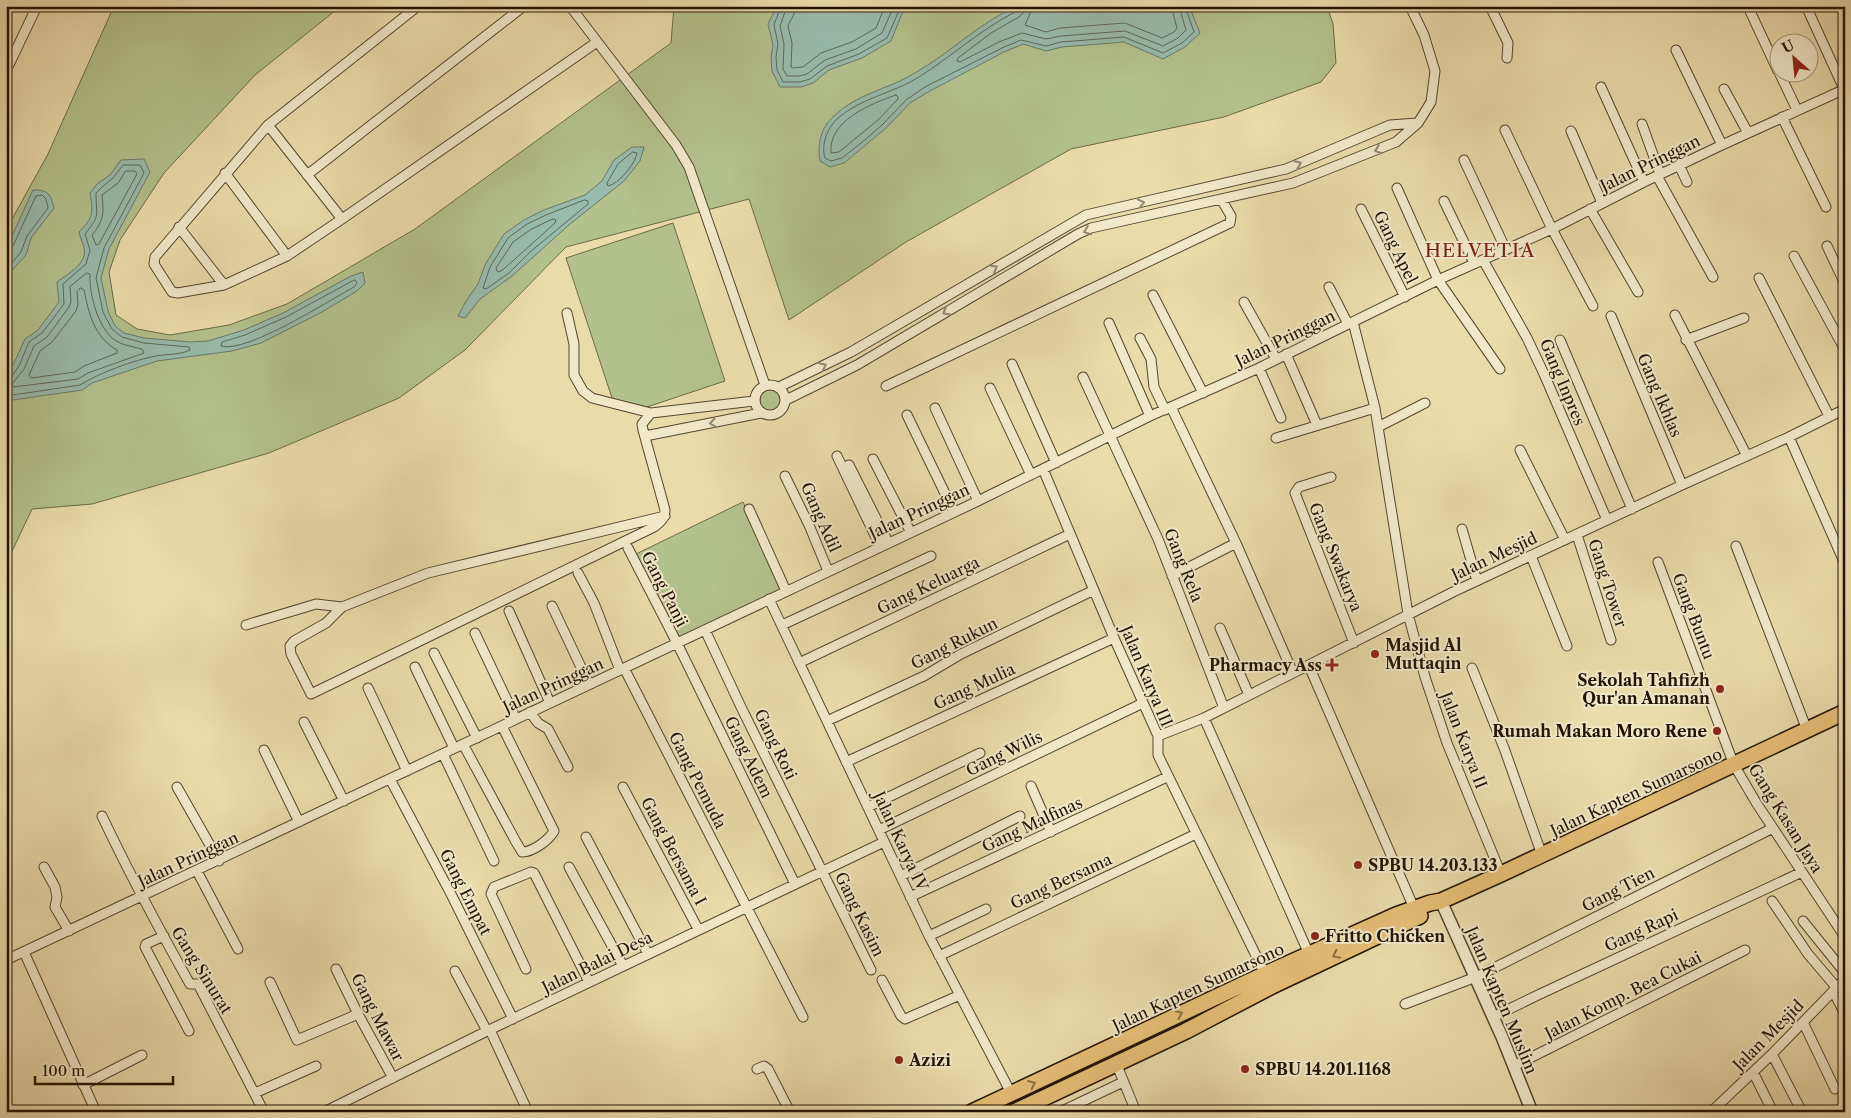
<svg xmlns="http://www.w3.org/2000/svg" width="1851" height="1118" font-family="'Libre Caslon Text',serif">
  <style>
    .green { fill: #b3c18c; stroke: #6a6a48 }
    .water { fill: #98bbad; stroke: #697869 }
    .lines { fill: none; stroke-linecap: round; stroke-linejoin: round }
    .shore { stroke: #5d6758; stroke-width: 1 }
    .minor-casing { stroke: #54452e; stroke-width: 11 }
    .tertiary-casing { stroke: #54452e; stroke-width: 14 }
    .trunk-casing { stroke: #221304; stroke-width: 18 }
    .minor { stroke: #f1e8c8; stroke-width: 9 }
    .tertiary { stroke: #f1e8c8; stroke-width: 11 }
    .trunk { stroke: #e5be76; stroke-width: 15 }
    .oneway { stroke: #948870 }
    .oneway2 { stroke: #8d7143 }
    .poi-dot { fill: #8f2418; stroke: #f1e8c8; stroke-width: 2 }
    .labels { text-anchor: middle; stroke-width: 4; stroke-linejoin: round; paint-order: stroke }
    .street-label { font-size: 16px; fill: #221304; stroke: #f1e8c8 }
    .poi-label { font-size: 16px; font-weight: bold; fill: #221304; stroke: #f1e8c8; text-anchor: start }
    .quarter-label { font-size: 19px; letter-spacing: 1px; fill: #7a1f14; stroke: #f1e8c8 }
  </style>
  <rect width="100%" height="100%" fill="#eadbab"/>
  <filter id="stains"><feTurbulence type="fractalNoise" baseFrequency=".004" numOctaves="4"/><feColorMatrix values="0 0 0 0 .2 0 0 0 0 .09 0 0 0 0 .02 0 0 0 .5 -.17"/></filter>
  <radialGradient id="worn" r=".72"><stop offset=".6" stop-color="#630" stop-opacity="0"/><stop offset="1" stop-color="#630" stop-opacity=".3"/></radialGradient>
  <path class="green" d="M114,6H341L255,75L164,173L120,240L109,272L116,315L137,329L170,335L229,325L287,304L415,229L671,43L674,6H1327L1333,24L1336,63L1321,82L1224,117L1071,149L906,242L789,320L749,199L566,247L465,350L399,398L269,453L92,504L32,509L6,564V230L48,154Z
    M673,223L725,381L647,407L613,401L566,258Z
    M760 400a11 11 0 1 1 22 0a11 11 0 1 1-22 0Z
    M743,502L785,588L677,640L636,554Z"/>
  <path class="water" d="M777,6H907L901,16L891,41L862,58L829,70L813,83L801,87H780L772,71L771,57L773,45L768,24Z
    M1017,6H1189L1200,33L1185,47L1163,59L1124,42L1062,47L1046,51L1023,44L1004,52L928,92L910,103L886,128L844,163L830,167L820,161C817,144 821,127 834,116C856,94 889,89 915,73C950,53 979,23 1017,6Z
    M632,147H644L640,161L624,181L570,224L512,276L480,299L465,318L458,316L466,301L478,284L485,265L504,234L524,220L544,210L585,195L602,181L614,160Z
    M144,159L150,172L109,249L101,278L108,311L115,326L124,333L144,338L190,342L208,341L244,330L283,313L351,276L363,272L365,283L357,291L322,312L261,343L232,351L157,361L92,383L82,390L6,401V376L14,363L25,339L38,330L59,302L57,282C68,274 88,263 84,248C83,243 80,237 79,232C94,217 93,213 90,193L97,184L110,175L121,160Z
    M33,190C49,190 50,194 54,208L31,238L26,255L6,277V249Z"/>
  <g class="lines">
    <path class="shore" d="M781,6L774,25L778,44L776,57L777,70L783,82H800L810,79L827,66L859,54L887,38L901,6
      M787,6L780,26L784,44L783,69L787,76H799L807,74L825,60L856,49L882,33L894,6
      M795,6L794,14L788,26L792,43L791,67L793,68L803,67L821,53L852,42L876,28L885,6
      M1017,6L1015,12C980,30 952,56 919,77C894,93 860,98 837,119C827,129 821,144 825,158L831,161L842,158L866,139L883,124L906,100L925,87L1002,48L1021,40L1046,46L1061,42L1124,37L1163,53L1182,43L1194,32L1185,6
      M1024,6L1023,13L1019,17L991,33L958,58L957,61L960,62L999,42L1022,33L1046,39L1061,36L1125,31L1163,46L1178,38L1186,30L1179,6
      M1031,6L1030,14L1025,25L1046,32L1060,28L1125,23L1162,38L1174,32L1177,28L1171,6
      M896,95L898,97V99L878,120L839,152L831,153C828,121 870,104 896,95Z
      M633,152L637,153C635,165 618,184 608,186L607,183L618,164Z
      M126,171H135L137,174L99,244L96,245L92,235C104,220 104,214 102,195L118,183Z
      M585,200L588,201V204L530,252L509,273L486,289L483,288L490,267L508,238L527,224L546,215Z
      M553,219L556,220L555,223L505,268L499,272L497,271L496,268L513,242L530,230Z
      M6,249L13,246L36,196L42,195L46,199L48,208L27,236L21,252L6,270
      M87,273L90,274C89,295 99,334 120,343C127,346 135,347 142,349L144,353L88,373L78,379L13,387L12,384L24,369L34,346L47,337L69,307L71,302L70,287Z
      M355,280L357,283L354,287C330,300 246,354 221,346L222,342L245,335L286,317Z
      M81,288L84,290C89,314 94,337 117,350V353L84,366L75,372L31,378L29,375L40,351L52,342L76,311L78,304L77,292Z
      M6,378L12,376L19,366L29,342L42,333L64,304L63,284L86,264L90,250L85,234C101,214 96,217 96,193L101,188L113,178L123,165H140L144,173L104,248L96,278L103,312L112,329L122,337L144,343L189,347L190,350C180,355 167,354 156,356C134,360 99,373 80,385L6,396"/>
    <g class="minor-casing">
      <path id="minor" d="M418,6L268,125L155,257L154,264L172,292L178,293L224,285L287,256L342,219L597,42
        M570,6L676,145L689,167L765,385
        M1490,6L1508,43L1507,58
        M1806,6L1844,89
        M1749,9L1778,71
        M1676,50L1722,145
        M6,71L37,6
        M1779,72L1797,110
        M1601,87L1644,182
        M1724,89L1748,133
        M1782,117L1826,207
        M1642,124L1660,174
        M268,125L342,219
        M1505,130L1552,229L1593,306
        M1571,131L1602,203
        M1464,160L1506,250
        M1679,165L1687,182
        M225,173L287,256
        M307,175L524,6
        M1657,176L1713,277
        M1397,188L1438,280L1500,369
        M1444,201L1474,263
        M1361,209L1405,297
        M1590,209L1638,292
        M179,227L224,285
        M1827,246L1845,284
        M1794,256L1845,350
        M1483,260L1527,338L1544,374L1607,520
        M1759,278L1829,416
        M1329,287L1348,324
        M1153,295L1203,393
        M1244,302L1276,359
        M567,313L574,344V375L583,391L592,398L651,413L754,401
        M1675,315L1747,456
        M1611,316L1682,485
        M1353,322L1375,408L1408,614L1425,677L1447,743L1501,874
        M1109,323L1150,416
        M1140,338L1151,359L1154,387L1165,410
        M1560,340L1632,509
        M1686,340L1744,318
        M1286,354L1317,425
        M1012,364L1056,463
        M1259,368L1281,418
        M1083,377L1158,539L1224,708
        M755 400a15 15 0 1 1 30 0a15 15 0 1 1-30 0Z
        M886,386L1230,223L1231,216L1221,199
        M779,387L851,352L1086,215L1286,169L1390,125L1417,123
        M990,388L1031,475
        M786,400L857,365L1078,234L1091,228L1293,183L1396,142L1418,123L1431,102L1435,71L1424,35L1410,6
        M1171,407L1236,543L1293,673
        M935,408L978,501
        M907,415L954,512
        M1378,427L1425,403
        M645,436L761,413
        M1789,437L1845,564
        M1276,438L1375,408
        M1520,450L1565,540
        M837,456L880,546
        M873,459L910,531
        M849,465L888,542
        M1043,469L1114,638L1158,736V755L1265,974
        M785,476L809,525L828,571
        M1331,477L1299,487L1295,493L1354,643
        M749,509L786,591
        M1462,529L1477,581
        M1577,535L1611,640
        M1736,546L1807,730
        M628,548L677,643L795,884
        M1531,556L1567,646
        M1658,562L1734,765L1757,804L1845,937
        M578,573L594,603L620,670
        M1172,576L1236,543
        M769,599L929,936L1011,1093
        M552,606L589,684
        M342,607L326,623L294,641L290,646L291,654L311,694L654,527C661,522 665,518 665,510L643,430L642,424L651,413
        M509,611L550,703
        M246,625L316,604L342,607L428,573L665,516
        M782,625L931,556
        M1220,628L1249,695
        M705,630L741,707L871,970
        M475,633L516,719
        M434,653L477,738
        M799,663L1070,534
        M1309,666L1414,908
        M415,667L454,748
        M624,668L803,1017
        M1472,668L1504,748L1542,855
        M368,688L407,771
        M530,712L538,723L548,729L568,767
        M1204,718L1309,954
        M827,721L924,676L961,654L1094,590
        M304,722L344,801
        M1158,736L1204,718L1453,592L1682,485L1789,437L1845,409
        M463,744L516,842L522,852C533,852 549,840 554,831L502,726
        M264,750L299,822
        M443,754L494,861
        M846,762L1114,638
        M390,779L452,896L513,1019
        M1031,786L1051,832
        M177,787L219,861
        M623,787L698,929
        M868,807L980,753
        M102,816C129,873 159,929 190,984H198L264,1112
        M879,830L1143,703
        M586,837L648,954
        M44,867L55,887L57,897L55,907L69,931
        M569,867L623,966
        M197,871L238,949
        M901,876L1020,816
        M910,897L1167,777
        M1772,901L1808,954L1836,987
        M1803,921L1845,973
        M164,936L146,944L145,947L189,1031
        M929,936L986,909
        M24,952L96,1112
        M939,956L1196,834
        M6,960L978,501L1150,416L1259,368L1438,280L1552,229L1644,182L1722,145L1845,89
        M336,969L358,1014L393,1078
        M526,969L491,894L494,887L531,872L534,873L589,982
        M455,971L487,1031
        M882,980L901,1016L905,1019L960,995
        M270,982L297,1040L358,1014
        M1833,991L1845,1014
        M1405,1004L1476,977L1773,828
        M1493,1017L1538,995L1802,872
        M1803,1022L1835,1089
        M490,1030L528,1112
        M1772,1054L1802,1112
        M1116,1063L1136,1112
        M1514,1066L1745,950
        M757,1069L764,1066L768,1069L790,1112
        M1753,1072L1773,1112
        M83,1085L142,1055
        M255,1093L316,1066
        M324,1112L487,1031L884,842
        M1060,1112L1123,1082
        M1711,1112L1772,1054L1845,979"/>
    </g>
    <g class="tertiary-casing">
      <path id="tertiary" d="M1441,901L1502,1037L1532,1112"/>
    </g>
    <g class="trunk-casing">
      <path id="trunk" d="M972,1112L1265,974L1396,915L1430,903L1441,901L1501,874L1845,712
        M1014,1112L1186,1031L1272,986L1420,916"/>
    </g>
    <use href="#minor" class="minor"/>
    <use href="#tertiary" class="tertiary"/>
    <use href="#trunk" class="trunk"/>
  </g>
  <defs><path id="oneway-chevron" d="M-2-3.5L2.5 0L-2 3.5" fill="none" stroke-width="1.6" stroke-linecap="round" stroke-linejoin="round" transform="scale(1.25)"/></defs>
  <g class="oneway">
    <use href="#oneway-chevron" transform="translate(1378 150) rotate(159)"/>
    <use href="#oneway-chevron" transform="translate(1298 164) rotate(-23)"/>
    <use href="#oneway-chevron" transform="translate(1141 203) rotate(-12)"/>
    <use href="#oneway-chevron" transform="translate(1087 231) rotate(159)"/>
    <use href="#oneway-chevron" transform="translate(994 268) rotate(-31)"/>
    <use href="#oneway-chevron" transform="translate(946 312) rotate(149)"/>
    <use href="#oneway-chevron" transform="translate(823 366) rotate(-26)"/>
    <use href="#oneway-chevron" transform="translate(713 423) rotate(169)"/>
  </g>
  <g class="oneway2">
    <use href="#oneway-chevron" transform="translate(1336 955) rotate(154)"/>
    <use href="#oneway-chevron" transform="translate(1179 1014) rotate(-25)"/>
    <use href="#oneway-chevron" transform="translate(1032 1084) rotate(-25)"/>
  </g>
  <g class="poi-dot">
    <circle cx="1375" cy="654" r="5"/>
    <path d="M1329.5 657.5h5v5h5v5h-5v5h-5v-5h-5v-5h5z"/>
    <circle cx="1720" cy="689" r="5"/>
    <circle cx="1717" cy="731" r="5"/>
    <circle cx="1358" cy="865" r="5"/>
    <circle cx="1315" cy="936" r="5"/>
    <circle cx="899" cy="1060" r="5"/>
    <circle cx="1245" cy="1069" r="5"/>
  </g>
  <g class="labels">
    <g class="street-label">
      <text transform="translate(1650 163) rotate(-26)" y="6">Jalan Pringgan</text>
      <text transform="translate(1396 247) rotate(64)" y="6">Gang Apel</text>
      <text transform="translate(1285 338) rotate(-26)" y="6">Jalan Pringgan</text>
      <text transform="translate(1563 382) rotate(67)" y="6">Gang Inpres</text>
      <text transform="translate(1660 395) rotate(67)" y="6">Gang Ikhlas</text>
      <text transform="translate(919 511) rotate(-25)" y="6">Jalan Pringgan</text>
      <text transform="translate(821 517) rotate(66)" y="6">Gang Adil</text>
      <text transform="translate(1494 556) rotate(-25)" y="6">Jalan Mesjid</text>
      <text transform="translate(1336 557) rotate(68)" y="6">Gang Swakarya</text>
      <text transform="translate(1184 565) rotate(68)" y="6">Gang Rela</text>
      <text transform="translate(1608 583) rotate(72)" y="6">Gang Tower</text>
      <text transform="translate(928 585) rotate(-26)" y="6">Gang Keluarga</text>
      <text transform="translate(665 589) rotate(63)" y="6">Gang Panji</text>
      <text transform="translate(1694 616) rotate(69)" y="6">Gang Buntu</text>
      <text transform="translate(954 643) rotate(-27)" y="6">Gang Rukun</text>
      <text transform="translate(1147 676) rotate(67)" y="6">Jalan Karya III</text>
      <text transform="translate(553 685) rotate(-25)" y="6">Jalan Pringgan</text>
      <text transform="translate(974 686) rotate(-25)" y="6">Gang Mulia</text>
      <text transform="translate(1464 740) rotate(69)" y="6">Jalan Karya II</text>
      <text transform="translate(776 744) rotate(64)" y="6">Gang Roti</text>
      <text transform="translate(1004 753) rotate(-26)" y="6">Gang Wilis</text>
      <text transform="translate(749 757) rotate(64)" y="6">Gang Adem</text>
      <text transform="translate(698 780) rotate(63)" y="6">Gang Pemuda</text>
      <text transform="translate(1636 792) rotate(-25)" y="6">Jalan Kapten Sumarsono</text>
      <text transform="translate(1786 818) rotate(58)" y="6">Gang Kasan Jaya</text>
      <text transform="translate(1032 824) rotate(-25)" y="6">Gang Malfinas</text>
      <text transform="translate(901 841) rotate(65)" y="6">Jalan Karya IV</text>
      <text transform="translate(674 851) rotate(62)" y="6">Gang Bersama I</text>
      <text transform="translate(188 859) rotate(-25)" y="6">Jalan Pringgan</text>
      <text transform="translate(1061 881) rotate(-25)" y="6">Gang Bersama</text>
      <text transform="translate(1618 889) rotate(-27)" y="6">Gang Tien</text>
      <text transform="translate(466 892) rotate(63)" y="6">Gang Empat</text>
      <text transform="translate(860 914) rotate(64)" y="6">Gang Kasim</text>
      <text transform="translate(1641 930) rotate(-25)" y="6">Gang Rapi</text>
      <text transform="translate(597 962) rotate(-26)" y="6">Jalan Balai Desa</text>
      <text transform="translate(202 970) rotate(58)" y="6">Gang Sinurat</text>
      <text transform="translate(1198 987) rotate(-25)" y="6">Jalan Kapten Sumarsono</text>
      <text transform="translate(1623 995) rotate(-27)" y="6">Jalan Komp. Bea Cukai</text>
      <text transform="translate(1502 1000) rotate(67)" y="6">Jalan Kapten Muslim</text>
      <text transform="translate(378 1017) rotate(63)" y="6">Gang Mawar</text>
      <text transform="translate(1768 1035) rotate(-45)" y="6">Jalan Mesjid</text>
    </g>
    <g class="poi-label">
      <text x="1385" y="651">Masjid Al<tspan x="1385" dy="18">Muttaqin</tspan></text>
      <text x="1322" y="671" text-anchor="end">Pharmacy Ass</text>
      <text x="1710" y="686" text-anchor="end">Sekolah Tahfizh<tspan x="1710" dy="18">Qur'an Amanan</tspan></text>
      <text x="1707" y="737" text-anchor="end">Rumah Makan Moro Rene</text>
      <text x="1368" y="871">SPBU 14.203.133</text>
      <text x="1325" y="942">Fritto Chicken</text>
      <text x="909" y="1066">Azizi</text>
      <text x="1255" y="1075">SPBU 14.201.1168</text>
    </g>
    <g class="quarter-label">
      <text x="1480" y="257">HELVETIA</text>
    </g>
  </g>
  <rect width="1851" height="1118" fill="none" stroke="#eadbab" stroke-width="25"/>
  <rect x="8" y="8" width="1836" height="1103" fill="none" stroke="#221304" stroke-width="2.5"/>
  <rect x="12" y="12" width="1826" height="1093" fill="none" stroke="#221304"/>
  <g transform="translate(1794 58) rotate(333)"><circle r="24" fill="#f1e8c8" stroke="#9e937a"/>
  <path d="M0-4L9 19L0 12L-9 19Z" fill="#8f2418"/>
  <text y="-8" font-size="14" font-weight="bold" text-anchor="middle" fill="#221304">U</text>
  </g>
  <path d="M35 1076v8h138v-8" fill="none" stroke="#221304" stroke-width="2.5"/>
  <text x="42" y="1076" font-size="15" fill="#221304" stroke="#f1e8c8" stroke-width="4" paint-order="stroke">100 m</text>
  <rect width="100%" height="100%" filter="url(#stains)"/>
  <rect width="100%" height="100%" fill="url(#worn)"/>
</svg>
